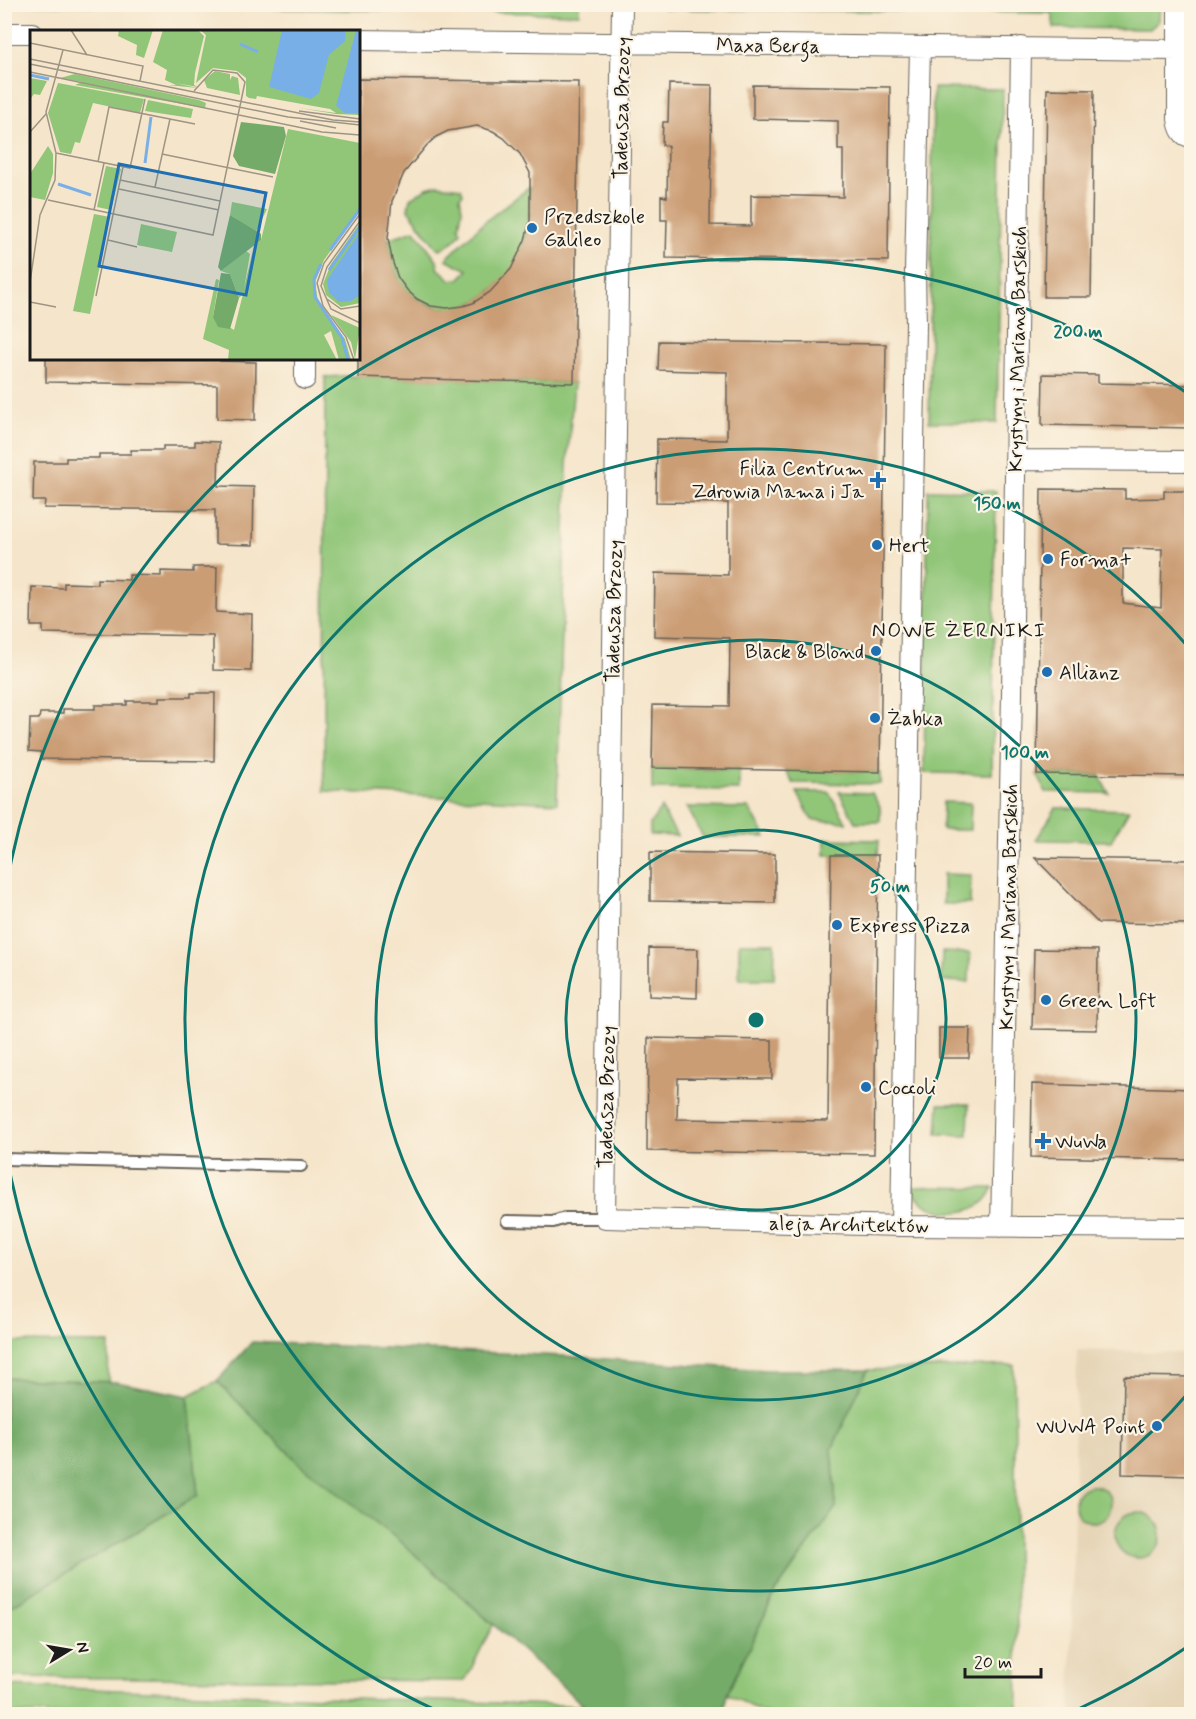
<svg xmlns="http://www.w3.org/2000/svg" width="1196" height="1719" font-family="Mynerve,sans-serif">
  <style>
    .built { fill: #e6d5b7 }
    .green { fill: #91c679; stroke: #56714a; stroke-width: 1.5 }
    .forest { fill: #74ab69; stroke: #486442; stroke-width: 1.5 }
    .building { fill: #cb9d75; fill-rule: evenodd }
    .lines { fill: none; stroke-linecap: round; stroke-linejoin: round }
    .lane-casing { stroke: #686259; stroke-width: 14 }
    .street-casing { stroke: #686259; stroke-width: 22 }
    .lane { stroke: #fff; stroke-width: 10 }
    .street { stroke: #fff; stroke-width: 20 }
    .ring { fill: none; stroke: #0f766e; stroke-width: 3 }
    .poi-dot { fill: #1f6fb2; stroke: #fcf5e5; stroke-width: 2 }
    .labels { text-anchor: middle; stroke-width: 4.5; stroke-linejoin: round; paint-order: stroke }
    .street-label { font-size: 20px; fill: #1c1c1c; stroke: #fcf5e5 }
    .poi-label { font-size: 20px; fill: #1c1c1c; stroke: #fcf5e5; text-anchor: start }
    .neighbourhood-label { font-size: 21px; letter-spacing: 1.5px; fill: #1c1c1c; stroke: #fcf5e5 }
    .inset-river { fill: none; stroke: #79afe7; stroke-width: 3 }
    .inset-road { fill: none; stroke: #9e9584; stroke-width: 1.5 }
    .view { fill: #1f6fb2; fill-opacity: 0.15; stroke: #1f6fb2; stroke-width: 3 }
    .inset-edge { fill: none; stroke: #1c1c1c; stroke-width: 3 }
    .centre { fill: #0f766e; stroke: #fcf5e5; stroke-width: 3 }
    .ring-label { font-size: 18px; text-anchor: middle; font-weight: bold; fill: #0f766e; stroke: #fcf5e5; stroke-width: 4.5; stroke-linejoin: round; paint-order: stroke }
  </style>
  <rect width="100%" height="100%" fill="#fcf5e5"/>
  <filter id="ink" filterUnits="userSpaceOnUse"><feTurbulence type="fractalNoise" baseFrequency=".0167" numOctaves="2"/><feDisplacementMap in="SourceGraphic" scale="12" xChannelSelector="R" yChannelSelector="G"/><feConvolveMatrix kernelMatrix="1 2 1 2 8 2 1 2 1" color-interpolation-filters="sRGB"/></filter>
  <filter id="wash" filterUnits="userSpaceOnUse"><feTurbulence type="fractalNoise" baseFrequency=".008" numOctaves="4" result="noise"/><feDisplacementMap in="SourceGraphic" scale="24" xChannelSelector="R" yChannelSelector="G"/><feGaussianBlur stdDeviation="1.35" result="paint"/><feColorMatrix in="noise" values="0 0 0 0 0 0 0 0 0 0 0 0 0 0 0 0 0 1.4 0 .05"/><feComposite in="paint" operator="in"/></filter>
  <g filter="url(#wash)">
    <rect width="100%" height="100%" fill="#f5e5ca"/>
    <path class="built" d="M1077,1350L1191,1353V1714H1070Z"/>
    <path class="green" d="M5,4H579V14Z
      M664,4H1160L1159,21L1150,29L1054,28L1052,13L664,9Z
      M933,88L1003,89L997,423L929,422Z
      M438,185L461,188L463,194L460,197L462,210L459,227L461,232C455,240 450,246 440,249L436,247L408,209L410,198L427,188Z
      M530,187C530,216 529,245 511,270C501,282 488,296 473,303C446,316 412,304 398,278C392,266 390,252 388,239L415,230L437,260L438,268L451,280L459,279L468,270L446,259L483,223Z
      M346,376L574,383L567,466L557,803L324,791L325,377Z
      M928,490L996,491L992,774L924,773Z
      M652,768L739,770V790L652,789Z
      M785,770L880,772V784L793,783Z
      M1037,774L1099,775L1109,793L1046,792Z
      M797,792H829L846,822L812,820Z
      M839,792L872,793L880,807V822H855Z
      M943,802L971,803L970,830H942Z
      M687,807L749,808L766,837H703Z
      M661,808L677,836L650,835V824Z
      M1056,808L1129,810L1111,841L1036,840Z
      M825,839L879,840L878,855H825Z
      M943,874L971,875L970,904H943Z
      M739,943H775L774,979H739Z
      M942,952L970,953L969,982L941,981Z
      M939,1104H969L968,1135L937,1134Z
      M912,1187L993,1188C983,1221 921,1220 912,1187Z
      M5,1342L109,1343L108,1382L5,1378Z
      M1014,1365L1018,1714H766L727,1694L776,1591L836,1507L832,1449L868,1370Z
      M217,1381L300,1464L400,1541L493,1625L465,1681L5,1677L4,1610L198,1495L188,1396Z
      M1075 1504a18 18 0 1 1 36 0a18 18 0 1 1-36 0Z
      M1115 1535a23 23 0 1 1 46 0a23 23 0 1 1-46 0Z
      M4,1686L583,1706L593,1714H5Z"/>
    <path class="forest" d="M252,1342L564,1356L766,1370H868L832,1449L836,1507L776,1591L727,1694L723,1714H593L400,1541L300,1464L217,1381Z
      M5,1378L117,1382L188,1396L198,1495L5,1610Z"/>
    <g id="blocks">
      <path class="building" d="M358,79L579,82L574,383L358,377ZM477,126L493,131L504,138L520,154L530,173V221L525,240L511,269L490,292L473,303L463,306L447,308L431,306L417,299L407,290L398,278L392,260L388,238L392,201L404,173L427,145L436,137L448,131Z
        M669,84L712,85L710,225L751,226V195L843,197V150H838V121L753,119V85L890,87L888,261L666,258L667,220H661V196L667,197L668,146L662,145L663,122H668Z
        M1047,89L1094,90L1091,297H1044Z
        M659,341L886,344L880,772L652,768L653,705L729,706L730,638L654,636L655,573L728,575V503L656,502L657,439L727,440V372L658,370Z
        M46,358H220V361L256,362L255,420L217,419V385L46,382Z
        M1043,374L1098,375V383L1191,385V428L1042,425Z
        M195,441L219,442L218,486L254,487L253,545L215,544V510L44,508L45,501H33L34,462H66V458H99V454H131V450H163V446H195Z
        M1041,489L1125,490V499L1164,498V491H1191V776L1037,774ZM1123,548L1162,549L1161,608L1123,603Z
        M193,567H217L216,612L252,614L251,671L213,670V636L43,633V626H31L32,587L64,588V583L97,584V579L129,580V575L161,576V571L193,572Z
        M191,693H215L214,761L41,759V752L29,751L30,719H39L40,713H63V709H95V705H127V701H159V697H191Z
        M650,852L775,854V903L650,901Z
        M831,855H878L874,1154L647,1151L648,1038L772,1040V1079L678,1078L677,1119L828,1121Z
        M1035,858L1191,860V924L1098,923Z
        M649,948L698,949L697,998L649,996Z
        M1034,949L1098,950L1097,1030L1032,1029Z
        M939,1028H970L969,1058H939Z
        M1032,1084L1191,1089V1160L1031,1157Z
        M1124,1376L1191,1377V1476L1122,1474Z"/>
    </g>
  </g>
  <g filter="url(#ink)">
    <use href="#blocks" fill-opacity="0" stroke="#686259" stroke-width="1.5"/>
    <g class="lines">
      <g class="lane-casing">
        <path id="lane" d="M4,1159L301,1166
          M507,1221L553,1222L565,1218H605"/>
      </g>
      <g class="street-casing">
        <path id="street" d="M622,4L605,1218L901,1226L1192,1228
          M1178,4V119C1179,127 1182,137 1192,137
          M4,33H32
          M358,40L1177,50
          M305,379V358
          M1015,460L1192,461
          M901,1226L916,324L915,272L920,47
          M1001,1227L1012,694L1021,47"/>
      </g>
      <use href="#lane" class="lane"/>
      <use href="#street" class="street"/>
    </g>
  </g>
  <g class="ring">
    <circle cx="756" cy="1020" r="190"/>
    <circle cx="756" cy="1020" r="380"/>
    <path d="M1190 1391A571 571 0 1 1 1190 649"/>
    <path d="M1187 1647A761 761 0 0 1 1072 1712M440 1712A761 761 0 0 1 5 1146M5 894A761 761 0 0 1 1187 393"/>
  </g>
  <g class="poi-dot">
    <circle cx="532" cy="228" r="6"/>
    <path d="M875 471h6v6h6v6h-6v6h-6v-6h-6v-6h6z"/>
    <circle cx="877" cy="545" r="6"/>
    <circle cx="1048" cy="559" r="6"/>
    <circle cx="876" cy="651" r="6"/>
    <circle cx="1047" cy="672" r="6"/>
    <circle cx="875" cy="718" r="6"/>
    <circle cx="837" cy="925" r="6"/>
    <circle cx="1046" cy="1000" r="6"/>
    <circle cx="866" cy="1087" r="6"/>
    <path d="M1040 1132h6v6h6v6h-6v6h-6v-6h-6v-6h6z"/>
    <circle cx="1157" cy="1426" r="6"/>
  </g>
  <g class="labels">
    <g class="street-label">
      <text transform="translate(768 45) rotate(1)" y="7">Maxa Berga</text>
      <text transform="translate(621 108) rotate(-89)" y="7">Tadeusza Brzozy</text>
      <text transform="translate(1017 349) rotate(-89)" y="7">Krystyny i Mariana Barskich</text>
      <text transform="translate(613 611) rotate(-89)" y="7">Tadeusza Brzozy</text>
      <text transform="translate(1008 907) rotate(-89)" y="7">Krystyny i Mariana Barskich</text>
      <text transform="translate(606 1097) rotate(-89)" y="7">Tadeusza Brzozy</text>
      <text transform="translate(849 1224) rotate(1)" y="7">aleja Architektów</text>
    </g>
    <g class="poi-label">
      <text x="544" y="223">Przedszkole<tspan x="544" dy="23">Galileo</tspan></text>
      <text x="864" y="475" text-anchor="end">Filia Centrum<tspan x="864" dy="23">Zdrowia Mama i Ja</tspan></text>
      <text x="889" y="552">Hert</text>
      <text x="1060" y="566">Forma+</text>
      <text x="864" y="658" text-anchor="end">Black &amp; Blond</text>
      <text x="1059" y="679">Allianz</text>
      <text x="887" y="725">Żabka</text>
      <text x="849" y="932">Express Pizza</text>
      <text x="1058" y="1007">Green Loft</text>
      <text x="878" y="1094">Coccoli</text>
      <text x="1055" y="1148">WuWa</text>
      <text x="1145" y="1433" text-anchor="end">WUWA Point</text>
    </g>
    <g class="neighbourhood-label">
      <text x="959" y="637">NOWE ŻERNIKI</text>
    </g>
  </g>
  <g transform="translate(30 30)">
    <rect width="330" height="330" fill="#f5e5ca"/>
    <path d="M89,0H123L114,28L106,25L107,15L88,6ZM133,0H168L174,6L165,43L164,55L168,57L145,53L168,58L138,55H146L135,50L137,40L123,32ZM170,0H330V85L306,84L269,78L306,83L300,79L227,66L226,69L219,68L216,66V48L207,41L183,38L166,53L176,5ZM185,41L200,44V50L202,46L208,48L210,65L177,58L174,50ZM45,44L169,70L176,73L175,78L45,55L52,52L30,48ZM0,48L17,51L10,65L4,64L1,68ZM28,53L114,69L110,83L63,73L50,113L45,112L41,124L30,122L18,83ZM118,70L163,79L161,88L115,81ZM258,99L330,113V180L294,230L285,252L288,272L315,309L321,330H309L301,301L294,305L307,330H198L199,320L173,309L186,249L189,250L183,287L204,300L213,264L209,268L200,244L191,241L216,221L220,224L214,259L224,215L231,210ZM18,116L23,124V143L15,170L0,167V144ZM76,136L91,139L81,180L67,177ZM202,172L237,179L226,202L200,185ZM64,184L80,187L60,284L43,281ZM330,193V273L311,277L296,265L293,254L301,234ZM111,194L147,202L142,222L107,215ZM301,285L330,298L325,329L321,312Z" fill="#91c679"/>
    <path d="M211,92L254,97L256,106L245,144L209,136L203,126ZM200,185L231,204V210L191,241L188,237ZM191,243L200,244L209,268L200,299L188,297L183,287Z" fill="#74ab69"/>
    <path d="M252,0H316L315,11L299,25L289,63L281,69L239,57ZM326,0H330V83H315L306,76ZM330,202V265L321,271L309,272L299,263L297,250Z" fill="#79afe7"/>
    <path class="inset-river" d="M210,14L228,22M0,45L19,49M115,133L121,87M28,154L61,165M300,220L330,179M291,234L284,249L285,267L312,308L318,330M299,240L330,197"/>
    <path class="inset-road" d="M41,0L57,25M0,13L113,36L110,51M0,29L303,90L330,92M0,34L258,87L330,95M0,42L292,102L330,105M269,81L330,89M270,91L306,98M0,102L16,84M26,123L100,138L115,69M132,124L243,147M68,132L79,77L165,94M90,150L190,171M125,157L140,89M89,159L189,180M18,170L183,205L215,52L207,43L183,40L164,61M64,180L74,133M330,191L297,237L291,256L301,279L330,293M78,210L107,217M72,237L110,244M0,252L10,185L25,150L26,123L16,82L33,20M66,266L93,137M297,269L311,279L330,276M0,272L26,277M324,330L316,307L293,276L287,253L294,233L330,184"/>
    <path class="view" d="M89,134L236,163L216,265L69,236Z"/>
    <rect width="330" height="330" class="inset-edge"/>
  </g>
  <circle cx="756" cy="1020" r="9" class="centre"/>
  <g class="ring-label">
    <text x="1078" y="337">200 m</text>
    <text x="997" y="509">150 m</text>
    <text x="1025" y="758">100 m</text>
    <text x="890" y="892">50 m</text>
  </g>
  <rect width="1196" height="1719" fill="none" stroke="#fcf5e5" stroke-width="24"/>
  <g transform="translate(69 1650) rotate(79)" stroke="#fcf5e5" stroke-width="4.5" paint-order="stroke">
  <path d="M0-4.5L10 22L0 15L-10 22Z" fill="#1c1c1c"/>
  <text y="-9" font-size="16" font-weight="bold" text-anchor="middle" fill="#1c1c1c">N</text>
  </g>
  <path d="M965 1668v9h76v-9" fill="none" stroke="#1c1c1c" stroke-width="3"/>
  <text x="974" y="1668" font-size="18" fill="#1c1c1c" stroke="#fcf5e5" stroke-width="4.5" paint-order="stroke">20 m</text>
</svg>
